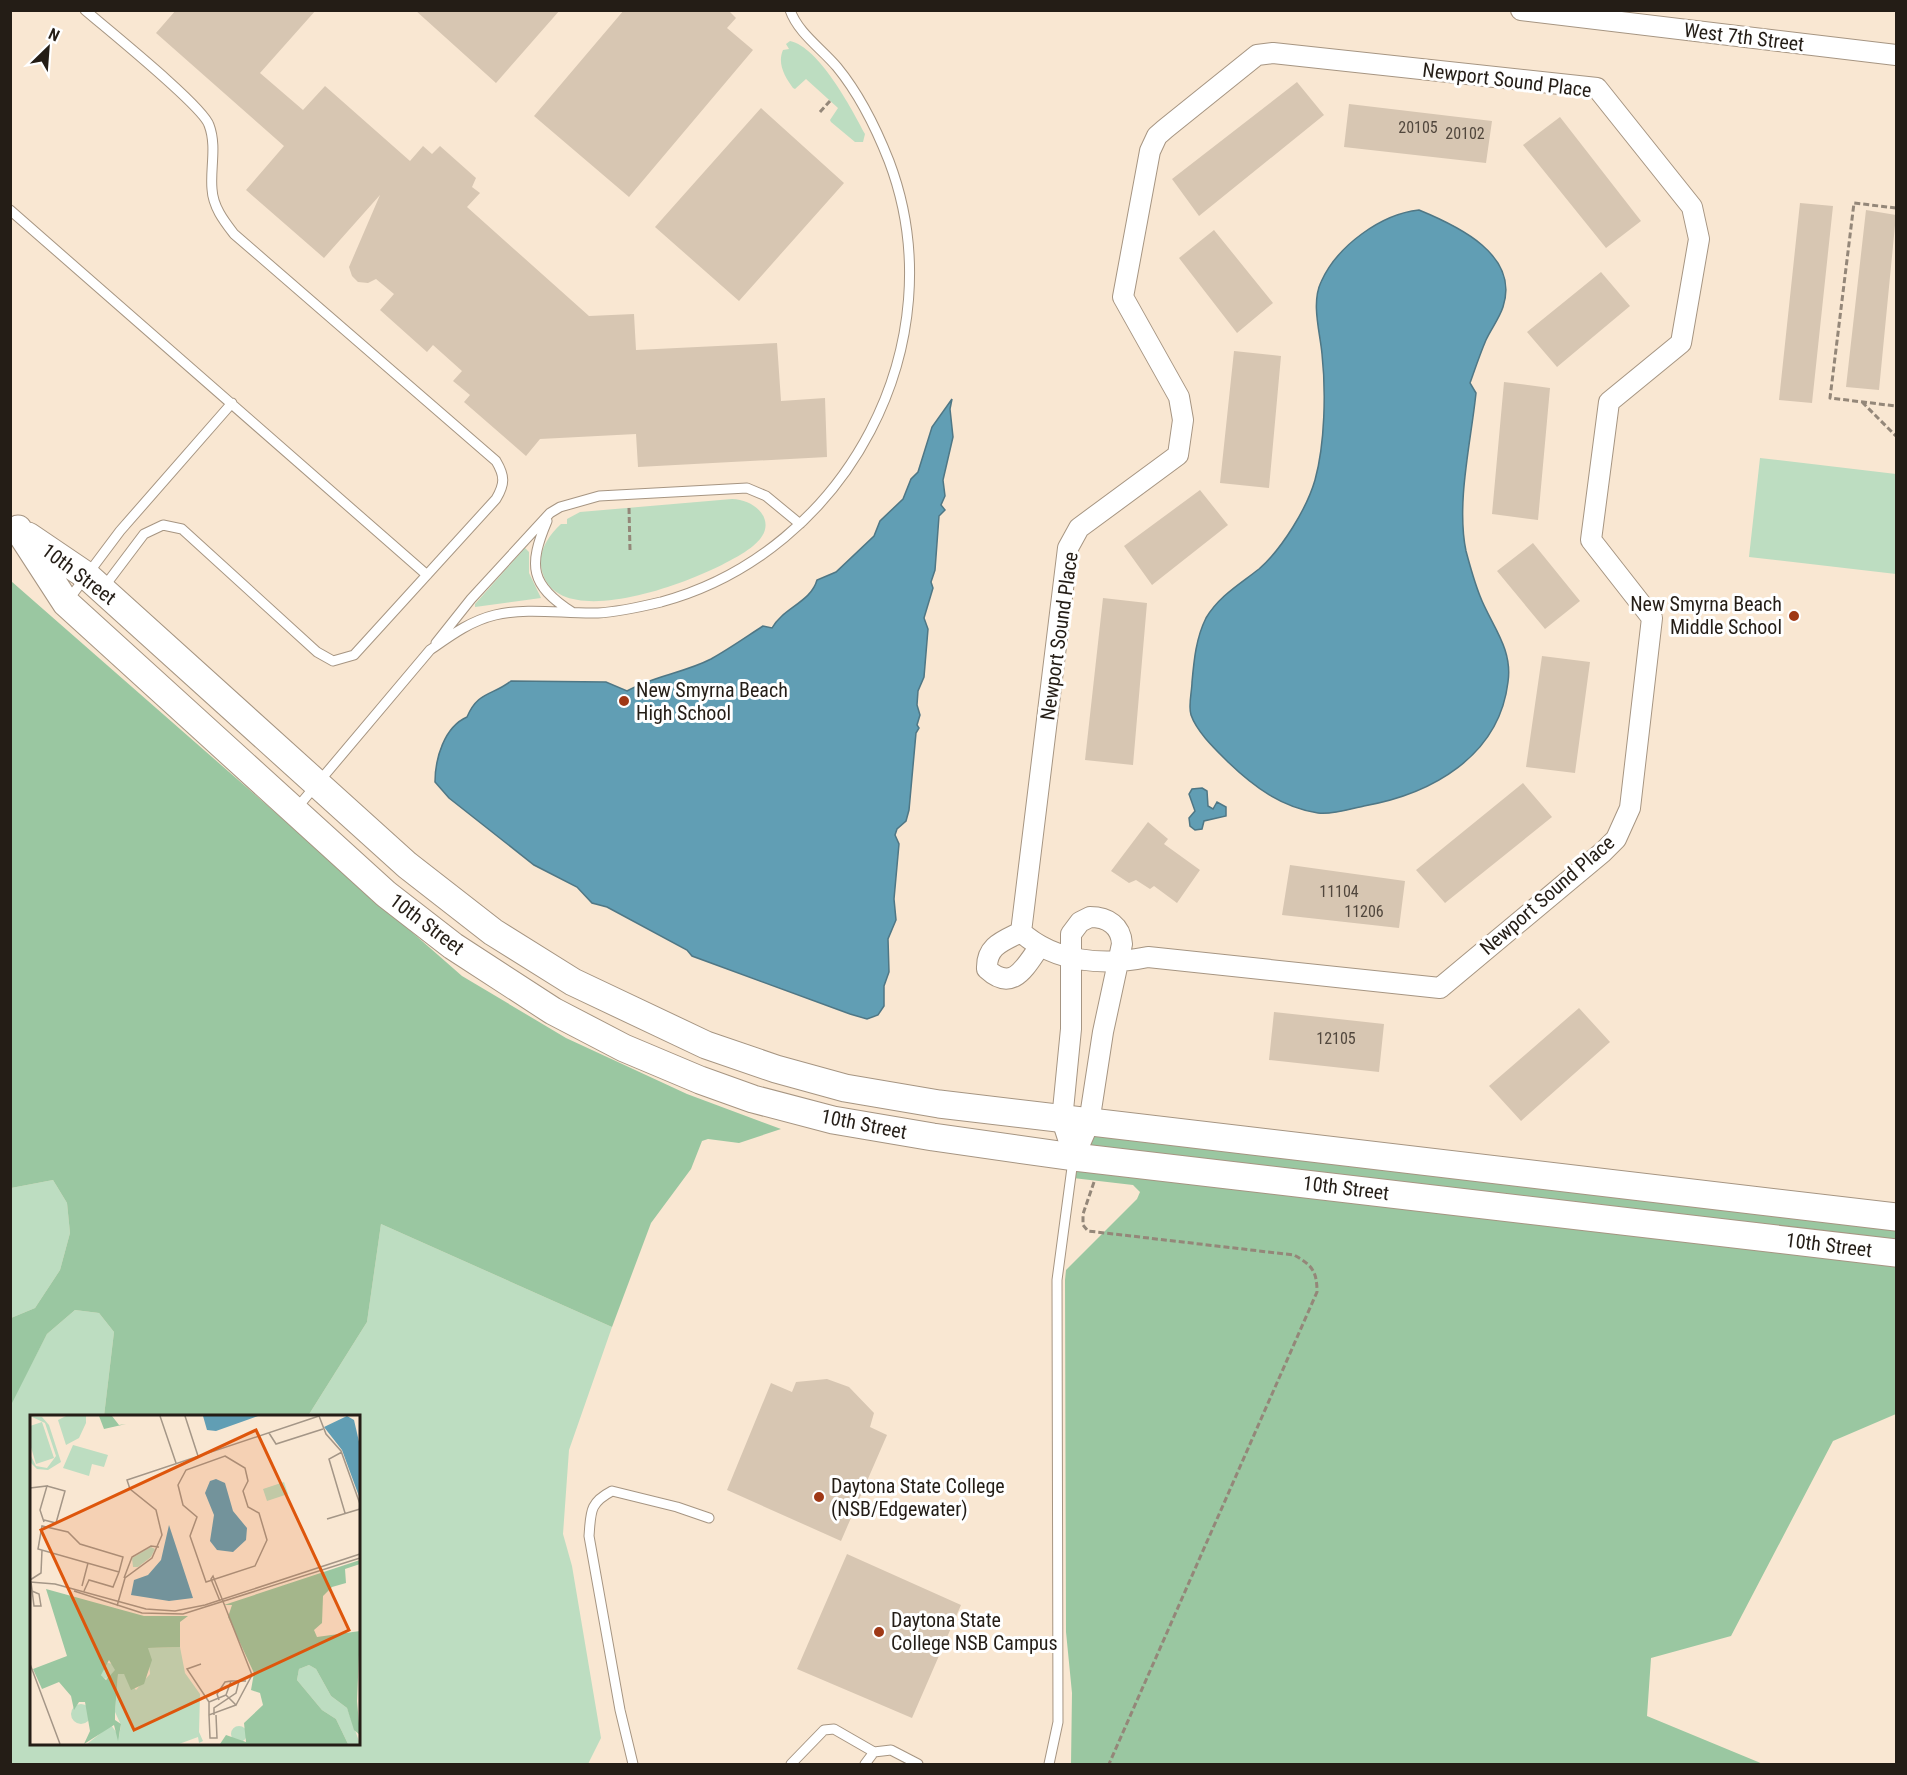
<svg xmlns="http://www.w3.org/2000/svg" width="1907" height="1775" font-family="'Roboto Condensed',sans-serif">
  <style>
    .green { fill: #bdddc1 }
    .forest { fill: #9ac7a1 }
    .water { fill: #619eb4; stroke: #4f7785; stroke-width: 1.5 }
    .building { fill: #d7c6b2 }
    .lines { fill: none; stroke-linecap: round; stroke-linejoin: round }
    .lane-casing { stroke: #a69582; stroke-width: 11 }
    .street-casing { stroke: #a69582; stroke-width: 22 }
    .secondary-casing { stroke: #a69582; stroke-width: 29 }
    .path { stroke: #948779; stroke-width: 3; stroke-dasharray: 6 3; stroke-linecap: butt }
    .lane { stroke: #fff; stroke-width: 9 }
    .street { stroke: #fff; stroke-width: 20 }
    .secondary { stroke: #fff; stroke-width: 27 }
    .poi-dot { fill: #9f3816; stroke: #fff; stroke-width: 2 }
    .labels { text-anchor: middle; stroke-width: 6; stroke-linejoin: round; paint-order: stroke }
    .number-label { font-size: 16px; fill: #51473d }
    .street-label { font-size: 20px; fill: #241d16; stroke: #fff }
    .poi-label { font-size: 20px; fill: #241d16; stroke: #fff; text-anchor: start }
    .inset-road { fill: none; stroke: #a49687; stroke-width: 1.5 }
    .view { fill: #de560c; fill-opacity: 0.15; stroke: #de560c; stroke-width: 3 }
    .inset-edge { fill: none; stroke: #241d16; stroke-width: 3 }
  </style>
  <rect width="100%" height="100%" fill="#f9e7d2"/>
  <path class="green" d="M790,41C819,47 852,109 865,134L863,142H855L831,122L830,120L838,108L806,79L795,89L793,88C785,77 777,64 783,50L789,49L786,44Z
    M1760,458L1896,474V574L1749,557Z
    M732,499C759,500 780,525 753,546C719,574 568,635 544,577C535,556 546,538 561,524H567V519L580,512Z
    M525,548L529,552V573L541,598L475,607V604Z
    M53,1180L67,1203L70,1233L60,1270L35,1308L11,1318V1188Z
    M381,1224L612,1327L569,1450L563,1534L572,1566L601,1738L588,1764H11L10,1405L47,1334L75,1310L99,1313L114,1332L104,1416H32V1744H358V1416H308L367,1322Z"/>
  <path class="forest" d="M11,581L462,976L566,1038L687,1094L781,1129L739,1143L708,1139L702,1141L691,1169L651,1223L612,1327L381,1224L367,1322L308,1416H104L114,1332L99,1313L75,1310L47,1334L11,1405V1318L35,1308L60,1270L70,1233L67,1203L53,1180L11,1188Z
    M1094,1134L1896,1227V1243L1088,1148Z
    M1077,1169L1896,1263V1414L1833,1441L1731,1636L1651,1658L1647,1716L1763,1764H1071L1072,1693L1066,1632L1065,1280L1066,1270L1137,1199L1140,1192L1133,1185L1073,1178Z"/>
  <path class="water" d="M1419,210C1458,226 1520,255 1503,307C1499,319 1491,329 1486,340C1480,354 1475,369 1470,383L1476,393C1471,442 1456,503 1466,551C1470,566 1474,581 1480,596C1491,625 1513,648 1508,682C1499,757 1431,794 1364,806C1350,809 1332,815 1318,813C1281,807 1254,787 1228,762C1215,749 1197,732 1191,715C1188,706 1192,691 1192,682C1194,660 1196,638 1206,618C1219,596 1240,584 1259,569C1282,549 1307,508 1315,480C1325,444 1326,391 1322,354C1320,332 1311,303 1321,282C1337,246 1381,214 1419,210Z
    M952,399L950,409L953,437L943,480L945,496L941,505L945,510L939,516L935,570L931,582L933,588L924,618L928,629L924,677L918,691L917,705L920,715L917,725L919,728L916,733L909,810L906,821L897,829L895,835L899,844L894,899L896,920L888,939L889,972L884,986V1006L878,1015L867,1019L850,1014L692,956L687,950L607,907L592,903L577,887L534,865L449,798L435,782C435,759 444,727 467,717C478,691 492,696 511,681L606,682L627,691C653,676 684,673 711,659C729,649 746,637 763,626L772,628C783,608 811,602 817,580L836,572L874,536L880,521L903,499L911,479L918,472L932,427Z
    M1202,788L1207,791L1208,806L1213,809L1217,802L1226,807V816L1204,821L1202,829L1195,830L1190,826L1189,818L1195,811L1189,794L1192,789Z"/>
  <path class="building" d="M176,10H316L260,73L303,110L325,86L410,161L423,146L432,154L440,146L476,178L472,187L480,193L467,207L589,316L634,314L636,350L777,343L781,401L825,398L827,457L638,467L636,434L540,439L526,456L464,402L470,395L453,381L462,371L433,345L427,352L380,310L394,294L376,279L368,283L358,282L352,276L349,267L380,195L324,258L246,190L284,146L156,33Z
    M415,10H560L496,83Z
    M624,10H728L736,18L727,28L753,50L629,197L534,116Z
    M1297,82L1324,115L1199,216L1172,179Z
    M1349,104L1492,121L1486,163L1344,147Z
    M761,108L844,183L739,301L655,227Z
    M1560,117L1641,221L1606,248L1523,145Z
    M1800,203L1833,206L1812,403L1779,400Z
    M1866,210L1896,215L1879,390L1846,387Z
    M1214,230L1273,303L1237,333L1179,258Z
    M1601,272L1630,306L1557,367L1527,332Z
    M1234,351L1281,356L1269,488L1220,483Z
    M1504,382L1550,388L1538,520L1492,514Z
    M1200,490L1228,525L1152,585L1124,546Z
    M1533,543L1580,601L1545,629L1497,571Z
    M1103,598L1147,603L1133,765L1085,760Z
    M1542,656L1590,662L1575,773L1526,767Z
    M1523,783L1552,817L1445,903L1416,870Z
    M1148,822L1168,839L1164,844L1200,870L1177,903L1154,886L1150,889L1136,880L1129,883L1111,871Z
    M1290,865L1405,881L1399,928L1282,915Z
    M1579,1008L1610,1042L1521,1121L1489,1086Z
    M1274,1012L1384,1024L1379,1072L1269,1060Z
    M827,1379L849,1387L874,1413L870,1427L887,1435L841,1541L727,1490L771,1383L792,1392L796,1382Z
    M847,1554L961,1605L912,1718L797,1669Z"/>
  <g class="lines">
    <g class="lane-casing">
      <path id="lane" d="M85,10C107,29 203,106 209,125C217,146 210,169 212,189C213,207 224,221 234,234L496,461C505,476 505,484 496,499L354,655L333,661L317,652L182,529L163,525L144,534L104,587
        M10,210L427,575
        M547,521C528,566 530,585 572,612
        M69,599L120,531L232,403
        M436,643L471,599L550,513L560,507L599,496L747,488L766,496L800,524
        M296,809L430,650C450,636 470,621 495,615C529,607 563,614 598,613C619,612 640,607 661,602C846,552 958,343 889,161C876,128 860,95 837,67C822,49 798,33 790,10
        M633,1764L620,1710L589,1536C591,1512 589,1503 612,1491L677,1507L709,1518
        M791,1764L824,1730L834,1729L874,1752
        M865,1764L874,1752L891,1750L918,1764
        M1049,1764L1058,1722L1057,1280L1073,1160"/>
    </g>
    <g class="street-casing">
      <path id="street" d="M1521,10L1896,55
        M1273,53L1597,88L1692,207L1699,239L1681,343L1609,402L1591,540L1652,618L1630,808L1616,839L1603,852L1440,988L1148,957C1105,966 1055,963 1021,932L1068,548L1079,528L1178,455L1183,420L1179,397L1123,297L1150,151L1157,136L1165,129L1257,55Z
        M1090,917C1108,917 1121,926 1122,944L1103,1032L1089,1123L1074,1157L1062,1120L1071,1029V934L1080,922Z
        M1021,932C1003,941 986,946 987,969C1013,993 1025,967 1040,946"/>
    </g>
    <g class="secondary-casing">
      <path id="secondary" d="M18,529L66,603L386,894L453,946L553,1011L624,1048L700,1080L753,1099L833,1120L933,1137L1074,1157L1896,1253
        M28,536L87,576L407,865L493,932L573,982L706,1045L776,1069L845,1088L939,1104L1896,1217"/>
    </g>
    <path class="path" d="M820,112L830,101
      M1896,208L1854,203L1830,398L1896,406
      M1862,402L1896,436
      M629,508L630,550
      M1094,1182L1083,1214V1225L1088,1231L1294,1255C1312,1265 1317,1271 1317,1292L1109,1764"/>
    <use href="#lane" class="lane"/>
    <use href="#street" class="street"/>
    <use href="#secondary" class="secondary"/>
  </g>
  <g class="poi-dot">
    <circle cx="1794" cy="616" r="6"/>
    <circle cx="624" cy="701" r="6"/>
    <circle cx="819" cy="1497" r="6"/>
    <circle cx="879" cy="1632" r="6"/>
  </g>
  <g class="labels">
    <g class="number-label">
      <text x="1418" y="133">20105</text>
      <text x="1465" y="139">20102</text>
      <text x="1339" y="897">11104</text>
      <text x="1364" y="917">11206</text>
      <text x="1336" y="1044">12105</text>
    </g>
    <g class="street-label">
      <text transform="translate(1744 37) rotate(7)" y="7">West 7th Street</text>
      <text transform="translate(1507 80) rotate(7)" y="7">Newport Sound Place</text>
      <text transform="translate(79 574) rotate(37)" y="7">10th Street</text>
      <text transform="translate(1059 636) rotate(-82)" y="7">Newport Sound Place</text>
      <text transform="translate(1547 895) rotate(-41)" y="7">Newport Sound Place</text>
      <text transform="translate(427 924) rotate(37)" y="7">10th Street</text>
      <text transform="translate(864 1124) rotate(11)" y="7">10th Street</text>
      <text transform="translate(1346 1188) rotate(7)" y="7">10th Street</text>
      <text transform="translate(1829 1245) rotate(7)" y="7">10th Street</text>
    </g>
    <g class="poi-label">
      <text x="1782" y="611" text-anchor="end">New Smyrna Beach<tspan x="1782" dy="23">Middle School</tspan></text>
      <text x="636" y="697">New Smyrna Beach<tspan x="636" dy="23">High School</tspan></text>
      <text x="831" y="1493">Daytona State College<tspan x="831" dy="23">(NSB/Edgewater)</tspan></text>
      <text x="891" y="1627">Daytona State<tspan x="891" dy="23">College NSB Campus</tspan></text>
    </g>
  </g>
  <g transform="translate(30 1415)">
    <rect width="330" height="330" fill="#f9e7d2"/>
    <path d="M0,1L12,2L19,10L31,47L18,55L7,54L0,47V39L6,51L17,53L26,41L15,8ZM36,1H56V8L49,23L36,30L28,5ZM12,7L24,43L6,49L0,29V11ZM43,30L78,40L74,52L62,49L59,61L33,53ZM254,67L258,79L237,86L233,74ZM121,132L125,134L121,142L108,152H103L102,143ZM150,232L155,258L170,279L169,317L173,326L169,328L168,322L149,329H57L81,310L89,321L91,310L85,297L88,259H94L106,275L120,259L118,233ZM70 256a8 8 0 1 1 16 0a8 8 0 1 1-16 0ZM279,250L286,254L301,281L317,293L330,329H318L306,304L292,295L267,265L269,254ZM41 299a10 10 0 1 1 20 0a10 10 0 1 1-20 0ZM201 319a8 8 0 1 1 16 0a8 8 0 1 1-16 0Z" fill="#bdddc1"/>
    <path d="M69,1H82L89,10L96,9L74,14ZM330,145V149L315,154L316,168L302,172L293,181L292,208L284,215L287,222L330,216L327,286L330,320L324,315L317,293L301,281L286,254L279,250L269,254L267,265L292,295L306,304L318,329H190L196,320L216,327L214,308L233,290L230,278L221,275L224,258L198,202L202,190H194ZM16,174L114,201H158L150,207V232L118,233L122,245L114,269L101,275L94,259H88L85,297V305L91,309L88,326L84,310L54,329L60,316L55,287H49L44,295L41,281L29,267L12,274L3,254L37,241ZM79,245L85,255L76,265L71,260Z" fill="#9ac7a1" fill-rule="evenodd"/>
    <path d="M173,1H228L186,16L177,15ZM317,1L324,5L330,31V84L312,35L294,12ZM186,64L195,68L203,96L217,113L216,125L203,137L187,135L180,126L184,100L175,78L180,66ZM139,110L163,183L139,186L101,180L104,165L118,160L131,145Z" fill="#619eb4"/>
    <path class="inset-road" d="M130,1L146,48M155,1L168,41M289,1L296,19L311,36L330,89M239,18L246,29L293,14M312,37L299,44L315,98M195,41L215,53L218,66L213,76L218,92L229,98L237,125L225,151L176,167L160,121L167,102L153,90L148,70L156,55ZM0,73L17,71L10,95L14,107M297,104L330,94M14,105L26,108L35,76L17,71M94,163L102,142L121,131L129,132M0,165L11,158L12,135M0,167L25,169L116,194L145,196L175,190L330,139M1,167L4,191H11L9,179L2,176M52,171L58,148M44,176L112,198L153,199L330,143M54,176L59,165L83,172L89,157L93,142L50,129L38,117L12,111L8,134L89,157M190,186L181,164L183,161L222,260L206,290L196,280L201,266H216M87,191L95,163L122,143L132,120L126,95L100,74L97,65L289,1M0,249L30,329M171,249L157,254L179,287M196,280L179,287V300L206,290M189,285L187,279L195,267L201,266M179,300L180,323H187L186,300M184,300V293L206,278L209,266"/>
    <path class="view" d="M226,15L319,215L104,315L11,115Z"/>
    <rect width="330" height="330" class="inset-edge"/>
  </g>
  <rect width="1907" height="1775" fill="none" stroke="#241d16" stroke-width="24"/>
  <g transform="translate(48 48) rotate(25)" stroke="#ffffff" stroke-width="4.5" paint-order="stroke">
  <path d="M0-4.5L10 22L0 15L-10 22Z" fill="#241d16"/>
  <text y="-9" font-size="16" font-weight="bold" text-anchor="middle" fill="#241d16">N</text>
  </g>
</svg>
